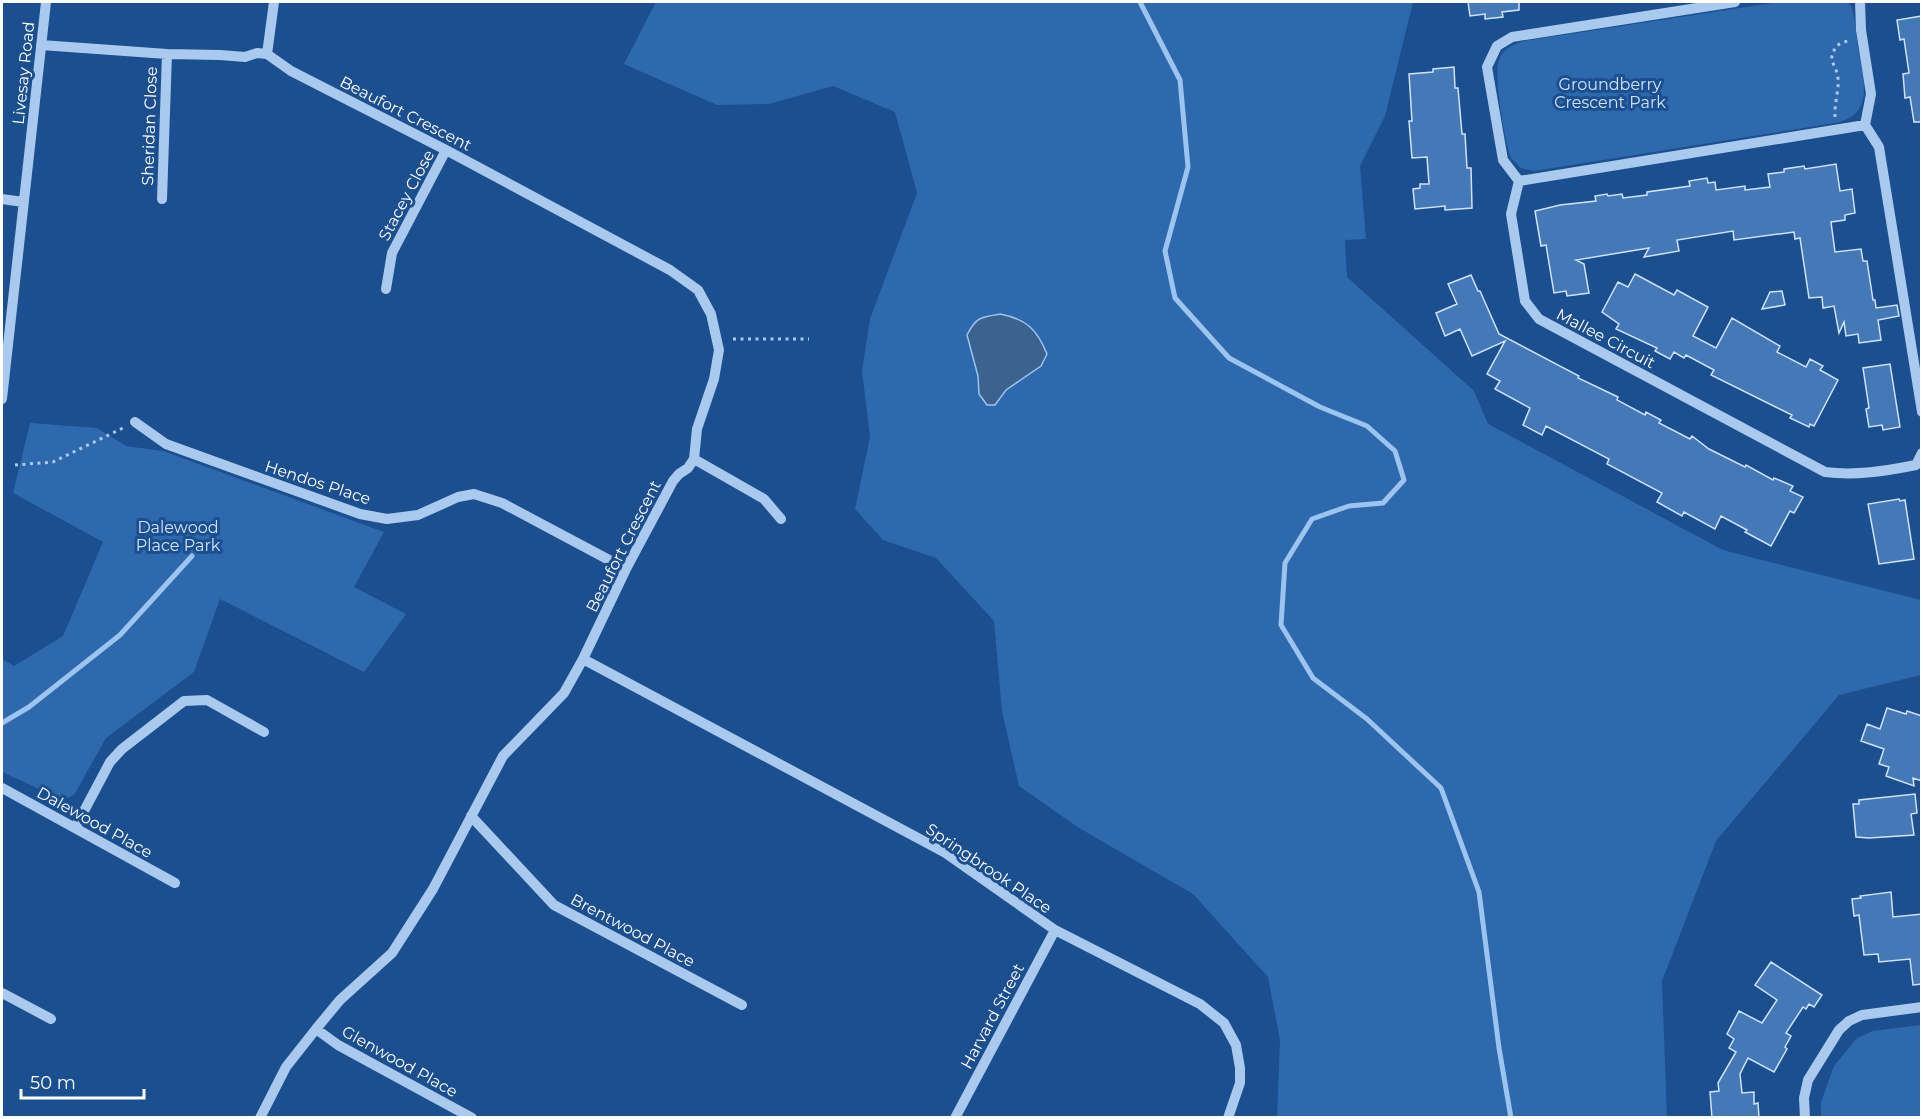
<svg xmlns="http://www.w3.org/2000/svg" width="1923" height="1119" font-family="Montserrat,sans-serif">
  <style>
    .green { fill: #2e69ad }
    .water { fill: #3c6290; stroke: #9cc4f0; stroke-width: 1.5 }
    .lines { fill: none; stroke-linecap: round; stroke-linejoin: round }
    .stream { stroke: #9cc4f0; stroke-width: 5 }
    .building { fill: #4478b7; stroke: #cfe3fa; stroke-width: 1.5 }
    .path { stroke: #a9c9ee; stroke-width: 3; stroke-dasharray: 3 4.5; stroke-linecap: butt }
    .minor { stroke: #a9c9ee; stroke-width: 10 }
    .labels { text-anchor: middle; stroke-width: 6; stroke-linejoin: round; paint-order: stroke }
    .street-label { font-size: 16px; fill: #fff; stroke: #1b4f8f }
    .park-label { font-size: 16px; fill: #cfe3fa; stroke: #1b4f8f }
  </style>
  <rect width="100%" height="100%" fill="#1b4f8f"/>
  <path class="green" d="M656,2H1413L1385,116L1360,166L1366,239L1345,240L1347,277L1474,391L1488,424L1723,550L1921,600V675L1839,695L1716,841L1662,981L1667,1117H1277L1280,1040L1268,977L1193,894L1079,828L1019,786L1002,711L994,621L936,558L883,540L855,509L870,437L862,371L870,319L917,193L895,112L833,86L769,104L717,105L624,64Z
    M1779,2H1847L1851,6C1856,19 1856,35 1858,48C1863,78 1876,115 1835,123L1534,171L1521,168L1511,158C1505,144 1493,73 1499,60C1503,49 1513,44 1524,41Z
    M30,423L97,428L126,446L163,451L384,532L354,587L406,614L364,672L220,599L194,672L106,738L74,795L63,800L2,772V659L14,666L63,636L103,542L13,493Z
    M1921,1025V1117H1821V1102L1834,1066L1857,1038L1873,1031Z"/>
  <path class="water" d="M1000,314C1026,319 1037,329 1047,354L1041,366L1006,390L995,405H987L979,394L978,376L967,335C976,317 981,317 1000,314Z"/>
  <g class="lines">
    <path class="stream" d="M1140,2L1180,80L1188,167L1165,251L1175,298L1229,358L1320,407L1367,426L1395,451L1404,480L1383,503L1349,506L1312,519L1285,563L1281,625L1313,678L1367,719L1441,788L1479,892L1499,1048L1511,1118
      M2,723L29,707L120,635L192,556"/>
  </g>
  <path class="building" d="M1468,2H1519V10L1502,12L1503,17L1485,19V14L1470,16Z
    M1922,16V122H1914L1910,97L1905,98L1903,74L1909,73L1904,39L1900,40L1897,20Z
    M1454,67L1455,88H1458L1462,134H1465L1467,168H1471L1472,208L1445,210V206L1415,209L1413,189L1420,188V184H1429L1427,157L1412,158L1409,121H1412L1409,74L1433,72V69Z
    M1836,164L1840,191L1852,189L1855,213L1845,215V220L1831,222L1835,252L1861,249L1863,261H1867L1873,300H1875L1876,308L1897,305L1899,316L1878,320L1881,340L1859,343L1858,334L1846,336L1844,322L1839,333L1834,306L1823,308L1822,297L1809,298L1800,238L1795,239L1794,232L1734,240L1733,231L1677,240L1679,251L1644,257L1649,248L1576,260L1584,264L1589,293L1567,296L1566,291L1554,293L1546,245L1541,246L1535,211L1560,205L1596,201L1595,196L1607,194L1608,196L1622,194L1623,198L1647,195V192L1690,186L1689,181L1707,178L1708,183L1715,182L1716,190L1745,186V190L1770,187L1768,174L1784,172V169L1804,166L1805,169Z
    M1635,274L1674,295L1677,290L1708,307L1693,336L1716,348L1732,318L1780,346L1777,352L1806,367L1810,359L1823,366L1820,370L1838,380L1814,426L1810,424L1809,427L1790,418L1792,415L1711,375L1714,370L1686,355L1684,358L1674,352L1670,359L1655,351L1657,348L1616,329L1619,324L1602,312L1618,282L1628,287Z
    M1471,275L1478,291H1480L1499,334L1579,376L1578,378L1618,397L1617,400L1645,415L1646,412L1661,420L1659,423L1690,439L1692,436L1709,449L1745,467L1746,465L1773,480L1774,478L1793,486L1790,491L1803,497L1794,513L1790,511L1771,546L1745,532L1747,530L1721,516L1715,529L1684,512L1682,516L1657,502L1662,493L1607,464L1609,459L1546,426L1542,435L1523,425L1530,408L1495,389L1500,381L1487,374L1505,341L1472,356L1460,329L1445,336L1436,313L1457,304L1448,284Z
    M1782,291L1785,305L1762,309L1770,292Z
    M1890,364L1900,427L1883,430L1882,425L1869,427L1866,409L1869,408L1863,368Z
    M1899,499L1900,501L1905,500L1914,559L1879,564L1868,504Z
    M1887,708L1906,714L1907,711L1922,716V781L1913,778L1914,786L1886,776L1889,767L1879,764L1884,749L1861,741L1867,724L1880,729Z
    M1915,794L1917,813L1911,814L1914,835L1869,838L1856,837L1853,804H1859V800Z
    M1891,892L1893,917L1922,914V984L1913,985L1910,959L1879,962L1878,954L1864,955L1859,915L1854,916L1852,899L1861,898L1860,896Z
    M1771,962L1822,995L1814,1007L1809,1004L1806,1009L1803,1007L1786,1033L1791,1036L1785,1047L1787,1049L1774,1072L1748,1058L1740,1074L1742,1093L1754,1092V1104L1758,1103L1759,1118H1712L1710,1092L1719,1091L1718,1083L1736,1052L1729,1048L1734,1039L1727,1034L1739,1011L1762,1023L1777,1000L1755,985Z"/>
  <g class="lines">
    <path class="path" d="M1835,117C1834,94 1845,82 1831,60C1834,48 1836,43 1849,41
      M733,339H809
      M15,465L53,462L125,427"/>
    <path class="minor" d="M1860,2L1861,30L1871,94L1865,125L1879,147L1922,412
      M41,45L167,54L220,55L245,57L257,53L267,54L291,71L446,150L670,270L698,290L711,314L719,350L714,379L697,429L694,459L688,468L679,474L673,481L626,569L583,659L564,693L503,756L433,889L392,953L340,1000L316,1029L286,1067L260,1118
      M267,54L274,2
      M1519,181L1511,214L1525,301L1539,319L1825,472C1855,476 1886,471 1916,465L1922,453
      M1519,181L1503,160L1487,67L1497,46L1512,37L1735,2
      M1519,181L1865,125
      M2,199L23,202
      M162,199L167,54
      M386,289L392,253L446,150
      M2,399L46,2
      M135,422L166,444L360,514L387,519L418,515L458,497L474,494L502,503L626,569
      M694,459L764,499L781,519
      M583,659L944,852L1055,930L1200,1004L1224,1023L1236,1045L1240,1068V1083L1228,1118
      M2,788L175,883
      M471,816L554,905L742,1005
      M75,828L110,762L122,749L184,701L207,700L264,732
      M2,993L51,1019
      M316,1029L338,1045L472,1118
      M955,1118L1055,930
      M1805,1118L1804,1098L1808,1080L1839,1030L1849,1021L1862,1015L1922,1007"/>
  </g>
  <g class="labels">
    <g class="street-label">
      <text transform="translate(23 73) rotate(-84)" y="6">Livesay Road</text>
      <text transform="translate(406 113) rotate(27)" y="6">Beaufort Crescent</text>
      <text transform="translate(149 126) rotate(-88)" y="6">Sheridan Close</text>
      <text transform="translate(406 195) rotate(-62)" y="6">Stacey Close</text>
      <text transform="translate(1606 338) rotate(28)" y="6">Mallee Circuit</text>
      <text transform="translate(318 482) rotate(18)" y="6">Hendos Place</text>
      <text transform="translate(623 546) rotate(-63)" y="6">Beaufort Crescent</text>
      <text transform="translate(95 822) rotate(29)" y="6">Dalewood Place</text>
      <text transform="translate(989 868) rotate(34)" y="6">Springbrook Place</text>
      <text transform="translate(633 930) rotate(28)" y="6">Brentwood Place</text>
      <text transform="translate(992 1016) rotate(-62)" y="6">Harvard Street</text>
      <text transform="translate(400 1061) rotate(29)" y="6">Glenwood Place</text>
    </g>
    <g class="park-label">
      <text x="1610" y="90">Groundberry<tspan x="1610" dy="18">Crescent Park</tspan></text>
      <text x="178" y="533">Dalewood<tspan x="178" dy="18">Place Park</tspan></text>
    </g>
  </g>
  <rect width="1923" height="1119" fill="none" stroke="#ffffff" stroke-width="6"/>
  <path d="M21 1089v9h123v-9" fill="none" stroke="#ffffff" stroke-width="3"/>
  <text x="30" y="1089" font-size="18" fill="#ffffff" stroke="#1b4f8f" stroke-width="4.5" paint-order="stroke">50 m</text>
</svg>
